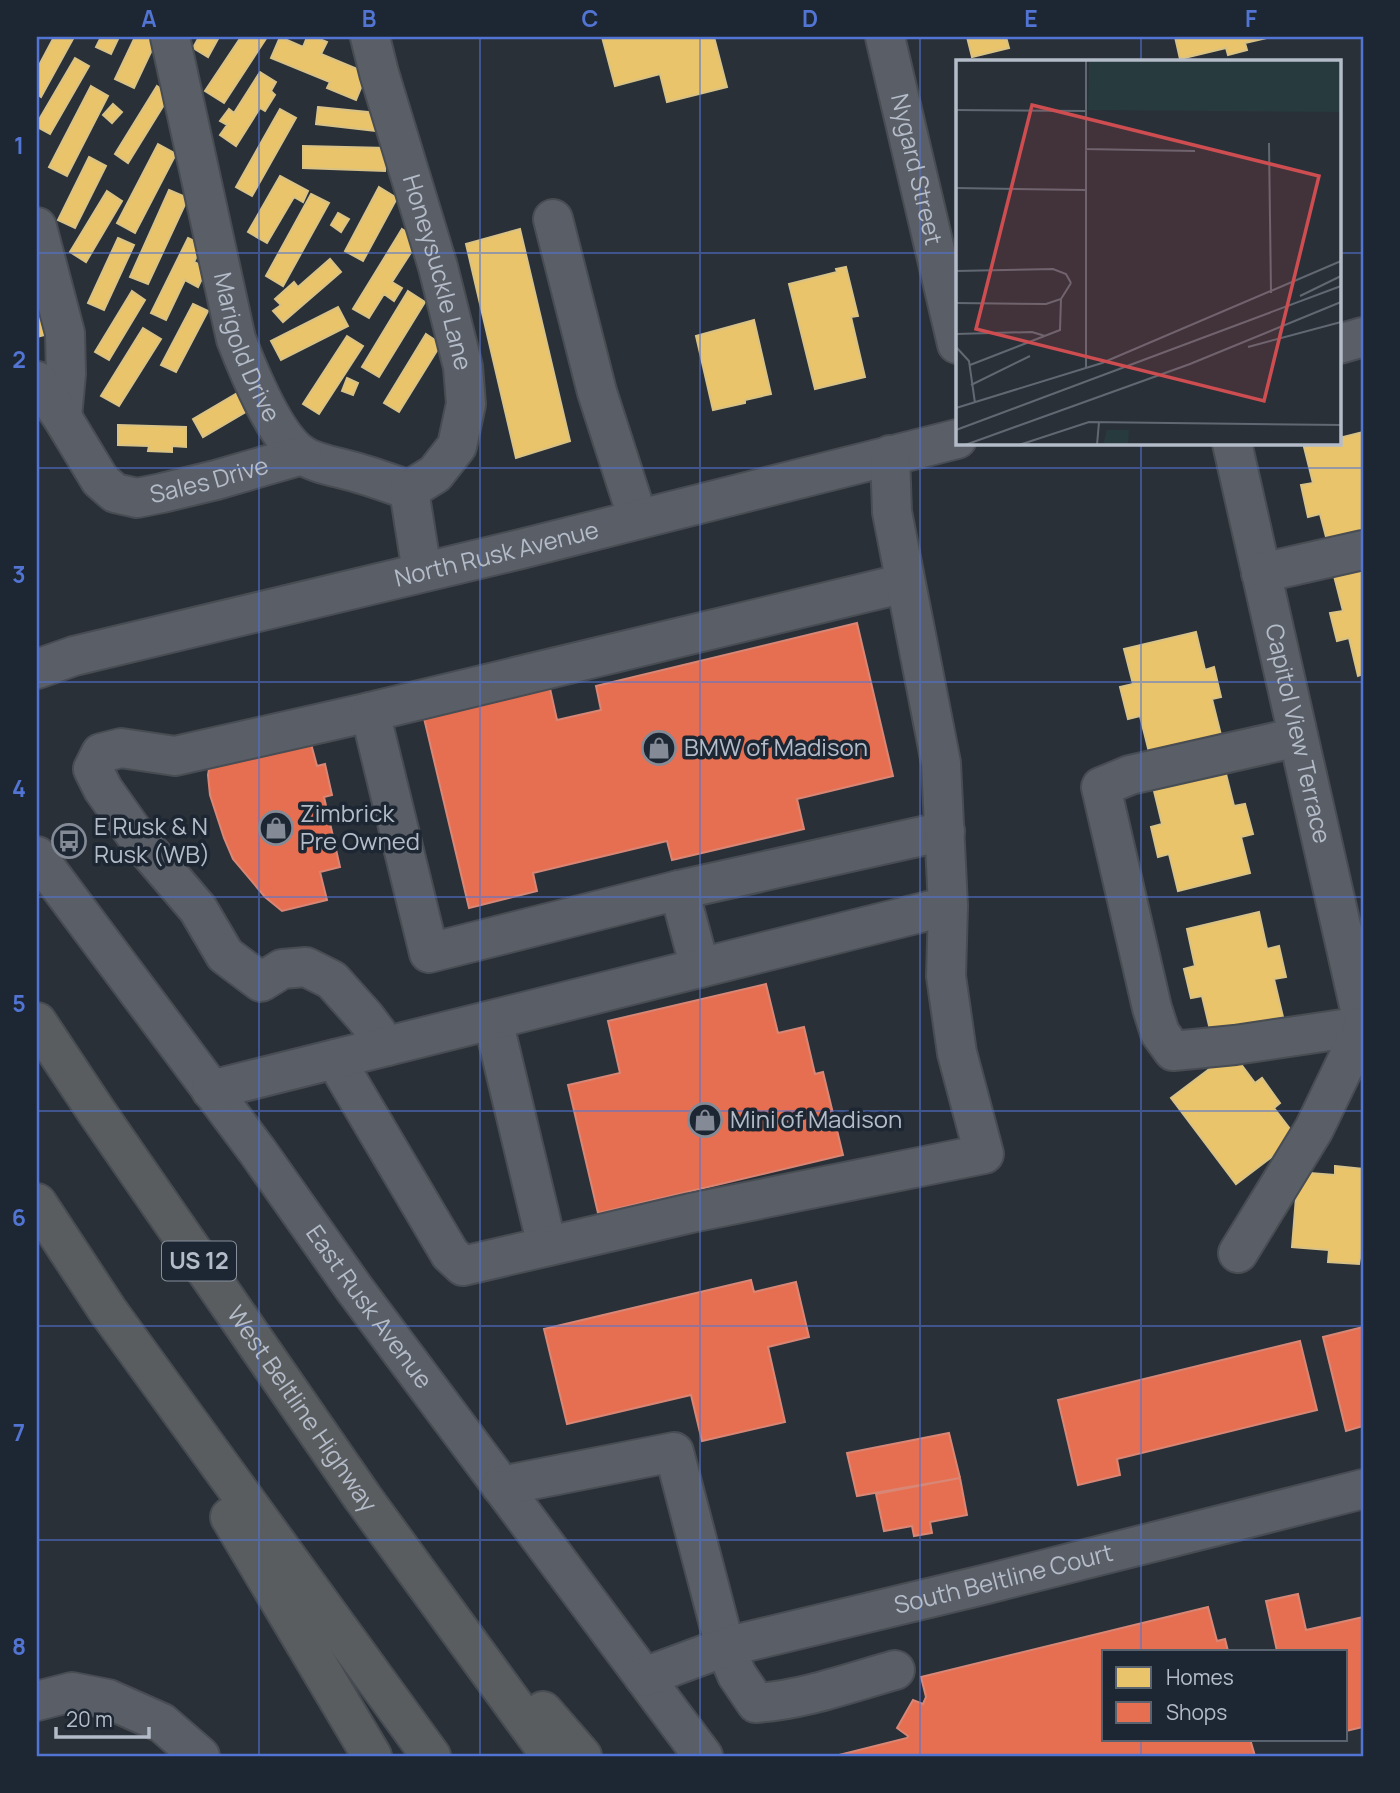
<svg xmlns="http://www.w3.org/2000/svg" width="1400" height="1793" font-family="Manrope,sans-serif">
  <style>
    .homes { fill: #e9c46a; stroke: #d9c286; stroke-width: 2 }
    .shops { fill: #e76f51; stroke: #d88675; stroke-width: 2 }
    .lines { fill: none; stroke-linecap: round; stroke-linejoin: round }
    .minor-casing { stroke: #484c53; stroke-width: 42 }
    .highway-casing { stroke: #474c53; stroke-width: 42 }
    .minor { stroke: #5a5e66; stroke-width: 38 }
    .highway { stroke: #5a5d60; stroke-width: 38 }
    .grid { fill: none; stroke: #5274d3; stroke-width: 2; stroke-opacity: 0.55 }
    .labels { text-anchor: middle; stroke-width: 7; stroke-linejoin: round; paint-order: stroke }
    .shield { fill: #1d2633; stroke: #878f9c; stroke-width: 2 }
    .shield-label { font-size: 23px; font-weight: bold; fill: #b4bcc9 }
    .street-label { font-size: 24px; fill: #b4bcc9; stroke: #1d2633 }
    .poi-label { font-size: 24px; fill: #b4bcc9; stroke: #1d2633; text-anchor: start }
    .inset-road { fill: none; stroke: #616872; stroke-width: 2 }
    .view { fill: #ce4d50; fill-opacity: 0.15; stroke: #ce4d50; stroke-width: 3.5 }
    .inset-edge { fill: none; stroke: #b4bcc9; stroke-width: 3.5 }
    .neatline { fill: none; stroke: #5274d3; stroke-width: 2.5 }
    .grid-label { font-size: 23px; text-anchor: middle; font-weight: bold; fill: #5274d3 }
  </style>
  <rect width="100%" height="100%" fill="#2a3038"/>
  <path class="homes" d="M54,37H74L41,97L37,94V69Z
    M101,37H119L111,54L96,47Z
    M135,37H158L134,88L115,79Z
    M199,37H219L208,57L193,48Z
    M241,37H267L224,103L205,91Z
    M280,37L303,47L307,37H315L327,42L321,54L367,73L356,100L327,88L330,82L271,58Z
    M602,37H714L727,87L667,102L660,74L615,86Z
    M967,37H1006L1009,48L972,57Z
    M1175,37H1271L1245,43L1247,50L1228,55L1226,48L1180,59Z
    M75,58L89,66L50,134L37,127V123Z
    M260,72L276,82L271,91L275,95L265,111L260,108L236,146L220,135L227,125L220,121L229,109L234,113Z
    M91,86L108,96L67,176L49,167Z
    M157,86L170,95L128,163L115,154Z
    M113,104L122,112L112,123L103,115Z
    M318,107L377,113L375,131L316,124Z
    M280,109L296,118L252,196L236,187Z
    M158,144L176,154L135,233L117,223Z
    M303,146L387,148L385,171L303,168Z
    M89,157L106,166L75,228L58,220Z
    M280,176L308,191L303,202L294,197L267,243L248,232Z
    M379,187L397,198L363,261L345,251Z
    M169,190L188,198L148,284L130,277Z
    M107,191L122,201L86,262L70,252Z
    M311,194L329,203L283,286L266,276Z
    M338,213L349,219L341,232L331,225Z
    M402,229L419,240L392,282L402,288L394,301L384,294L369,318L353,309Z
    M520,229L570,441L516,458L466,244Z
    M118,238L134,245L104,310L88,303Z
    M188,238L202,245L194,262L207,268L198,287L185,280L166,320L151,313Z
    M330,259L341,272L283,322L273,311L281,305L275,299L294,282L298,287Z
    M846,267L858,316L851,317L865,377L815,389L789,284L837,272L836,269Z
    M37,276L52,333L37,337Z
    M132,291L145,300L109,360L95,352Z
    M408,291L425,302L379,377L362,367Z
    M193,304L208,311L176,372L161,365Z
    M338,307L348,326L281,360L271,341Z
    M754,320L771,394L745,400V403L713,410L696,336Z
    M143,328L161,339L119,406L101,396Z
    M426,334L441,344L399,412L384,403Z
    M347,336L363,346L319,414L303,404Z
    M347,378L358,383L353,395L342,391Z
    M241,391L251,409L203,437L193,419Z
    M118,425L186,427V447L172,446V452L148,451L149,446L118,445Z
    M1363,432V543L1330,552L1320,514L1308,517L1301,485L1313,483L1304,447L1321,443H1339V438Z
    M1363,565V674L1358,676L1349,638L1337,641L1330,613L1343,611L1333,572Z
    M1196,632L1205,670L1214,667L1221,697L1212,699L1221,735L1149,752L1140,716L1128,719L1120,687L1133,684L1124,649Z
    M1225,770L1234,806L1245,804L1253,834L1241,837L1250,873L1178,891L1169,854L1158,857L1151,827L1162,824L1153,787Z
    M1259,912L1267,949L1279,946L1286,977L1274,979L1283,1017L1211,1034L1202,996L1191,998L1184,969L1195,966L1187,929Z
    M1232,1052L1255,1083L1262,1078L1280,1103L1274,1108L1297,1138L1236,1184L1171,1098Z
    M1335,1166L1363,1169V1252H1361L1359,1264L1328,1262L1329,1250L1292,1247L1298,1172L1335,1175Z"/>
  <path class="shops" d="M857,623L893,776L797,799L804,829L672,860L667,841L533,873L537,891L469,908L423,714L549,684L557,720L601,710L596,686Z
    M310,740L317,766L325,764L332,795L324,797L340,867L320,872L327,900L282,911L265,897L233,859L224,838L210,795L208,775L210,763Z
    M766,984L778,1033L804,1027L815,1074L823,1072L843,1155L598,1213L568,1085L620,1073L608,1021Z
    M751,1280L754,1292L796,1282L809,1337L768,1347L785,1422L702,1441L691,1395L567,1424L544,1329Z
    M1363,1327V1426L1346,1431L1323,1337Z
    M1300,1341L1317,1410L1117,1459L1120,1475L1078,1485L1058,1400Z
    M949,1433L960,1478L857,1496L847,1453Z
    M960,1478L967,1515L930,1522L932,1533L914,1536L912,1526L884,1531L876,1494Z
    M1298,1594L1306,1630L1363,1617V1727L1346,1731V1651H1277L1266,1601Z
    M1208,1607L1217,1641L1225,1639L1228,1651H1104V1739H1250L1255,1756H835L907,1738L908,1736L897,1728L913,1700L923,1704L926,1697L921,1677Z"/>
  <g class="lines">
    <g class="minor-casing">
      <g id="minor">
        <path id="s1" d="M170,37L236,339C248,370 275,437 302,455C318,465 340,467 358,473C375,478 392,484 409,490"/>
        <path id="s2" d="M370,37L379,73L438,267L463,367L466,404L457,446L435,474L409,490"/>
        <path id="s3" d="M885,37L957,344"/>
        <path d="M553,219L597,392L638,519"/>
        <path d="M37,227L65,333L66,374L62,417"/>
        <path d="M1339,344L1363,337"/>
        <path id="s4" d="M37,381L62,417L100,480L115,493L137,498L162,493L216,480L302,455"/>
        <path id="s5" d="M1232,443L1363,1023"/>
        <path d="M409,490L422,572"/>
        <path d="M1261,573L1363,550"/>
        <path id="s6" d="M37,669L74,656L521,549L957,439"/>
        <path d="M370,712L175,756L121,748L101,753L93,769L103,789L139,840L198,909L225,955L261,982L282,969L306,967L332,980L365,1017L387,1046"/>
        <path d="M1298,737L1130,775L1101,787L1152,1008L1160,1033L1173,1051L1235,1045L1363,1026"/>
        <path id="s7" d="M37,856L258,1152L353,1287L703,1756"/>
        <path d="M679,890L945,831"/>
        <path d="M700,968L679,890L429,953L370,712L905,583"/>
        <path d="M493,1020L547,1246"/>
        <path d="M335,1059L450,1254L463,1266L691,1213L984,1154L957,1053L946,976L948,906"/>
        <path d="M211,1090L948,906L941,763L892,512L890,455"/>
        <path d="M1238,1253L1314,1129L1363,1027"/>
        <path d="M501,1486L674,1452L725,1647L737,1675L756,1703C803,1700 849,1683 895,1670"/>
        <path id="s8" d="M644,1677L725,1647L983,1585L1363,1489"/>
        <path d="M37,1701L72,1692L108,1699L162,1723L200,1756"/>
      </g>
    </g>
    <g class="highway-casing">
      <g id="highway">
        <path id="s9" d="M37,1022L96,1111L363,1498L551,1756"/>
        <path d="M37,1203L108,1311L431,1756"/>
        <path d="M230,1517L372,1756"/>
        <path d="M543,1711L582,1756"/>
      </g>
    </g>
    <use href="#minor" class="minor"/>
    <use href="#highway" class="highway"/>
  </g>
  <path class="grid" d="M259,37V1756M480,37V1756M700,37V1756M920,37V1756M1141,37V61M37,253H957M1339,253H1363M1141,443V1651M37,468H1363M37,682H1363M37,897H1363M37,1111H1363M37,1326H1363M37,1540H1363M1141,1739V1756"/>
  <defs>
    <g id="shop-ring" transform="scale(1.75)"><circle r="9.5" fill="#1d2633" stroke="#848b96" stroke-width="1.5"/><path d="M-5-2.5h2.3a2.7 3.5 0 0 1 5.4 0H5L5.5 6h-11ZM-1.5-2.5h3a1.5 2.3 0 0 0-3 0Z" fill="#848b96"/></g>
    <g id="bus-ring" transform="scale(1.75)"><circle r="9.5" fill="#1d2633" stroke="#848b96" stroke-width="1.5"/><path d="M-5-6H5V4H4V6H2V4H-2V6H-4V4H-5ZM-3.5-4V0h7V-4ZM-3.5 1.2v1.5H-2V1.2ZM2 1.2v1.5H3.5V1.2Z" fill="#848b96"/></g>
  </defs>
  <g fill-rule="evenodd">
    <use href="#shop-ring" x="659" y="748"/>
    <use href="#shop-ring" x="276" y="828"/>
    <use href="#bus-ring" x="69" y="841"/>
    <use href="#shop-ring" x="705" y="1120"/>
  </g>
  <g class="labels">
    <rect class="shield" x="162" y="1241.5" width="74" height="39" rx="5"/>
    <g class="shield-label">
      <text x="199" y="1269">US 12</text>
    </g>
    <g class="street-label">
      <text dy="8" stroke="none"><textPath href="#s3" startOffset="136">Nygard Street</textPath></text>
      <text dy="8" stroke="none"><textPath href="#s2" startOffset="245">Honeysuckle Lane</textPath></text>
      <text dy="8" stroke="none"><textPath href="#s1" startOffset="320">Marigold Drive</textPath></text>
      <text dy="8" stroke="none"><textPath href="#s4" startOffset="234">Sales Drive</textPath></text>
      <text dy="8" stroke="none"><textPath href="#s6" startOffset="474">North Rusk Avenue</textPath></text>
      <text dy="8" stroke="none"><textPath href="#s5" startOffset="298">Capitol View Terrace</textPath></text>
      <text dy="8" stroke="none"><textPath href="#s7" startOffset="560">East Rusk Avenue</textPath></text>
      <text dy="8" stroke="none"><textPath href="#s9" startOffset="469">West Beltline Highway</textPath></text>
      <text dy="8" stroke="none"><textPath href="#s8" startOffset="373">South Beltline Court</textPath></text>
    </g>
    <g class="poi-label">
      <text x="684" y="756">BMW of Madison</text>
      <text x="300" y="822">Zimbrick<tspan x="300" dy="28">Pre Owned</tspan></text>
      <text x="94" y="835">E Rusk &amp; N<tspan x="94" dy="28">Rusk (WB)</tspan></text>
      <text x="730" y="1128">Mini of Madison</text>
    </g>
  </g>
  <g transform="translate(956 60)">
    <rect width="385" height="385" fill="#2a3038"/>
    <path d="M133,0H385V52L132,50ZM151,370H173L172,385H147Z" fill="#273a3e"/>
    <path class="inset-road" d="M130,0V308M0,50L129,51M313,83L315,233M129,89L239,91M0,128L129,130M0,211L97,209L110,214L115,223M344,236L385,216M0,243L90,244L105,239L115,223M0,274L76,272L89,276M0,287L13,301L19,343M292,287L385,262M14,305L104,270L105,239M15,325L74,296M0,348L146,303L385,201M0,370L385,226M9,385L234,304L385,242M63,385L133,362L385,365M141,385L143,362"/>
    <path class="view" d="M76,45L363,116L308,341L20,269Z"/>
    <rect width="385" height="385" class="inset-edge"/>
  </g>
  <rect width="1400" height="1793" fill="none" stroke="#1d2633" stroke-width="77"/>
  <rect x="1102" y="1650" width="245" height="91" fill="#1d2633" stroke="#59626f" stroke-width="2"/>
  <rect x="1116" y="1667" width="35" height="21" fill="#e9c46a" stroke="#59626f" stroke-width="2"/>
  <text x="1166" y="1685" font-size="21" fill="#b4bcc9">Homes</text>
  <rect x="1116" y="1702" width="35" height="21" fill="#e76f51" stroke="#59626f" stroke-width="2"/>
  <text x="1166" y="1720" font-size="21" fill="#b4bcc9">Shops</text>
  <path d="M56 1727v10h93v-10" fill="none" stroke="#b4bcc9" stroke-width="3.5"/>
  <text x="66" y="1727" font-size="21" fill="#b4bcc9" stroke="#1d2633" stroke-width="5" paint-order="stroke">20 m</text>
  <rect x="38" y="38" width="1324" height="1717" class="neatline"/>
  <g class="grid-label">
    <text x="149" y="27">A</text>
    <text x="369" y="27">B</text>
    <text x="590" y="27">C</text>
    <text x="810" y="27">D</text>
    <text x="1031" y="27">E</text>
    <text x="1251" y="27">F</text>
    <text x="19" y="154">1</text>
    <text x="19" y="368">2</text>
    <text x="19" y="583">3</text>
    <text x="19" y="797">4</text>
    <text x="19" y="1012">5</text>
    <text x="19" y="1226">6</text>
    <text x="19" y="1441">7</text>
    <text x="19" y="1655">8</text>
  </g>
</svg>
